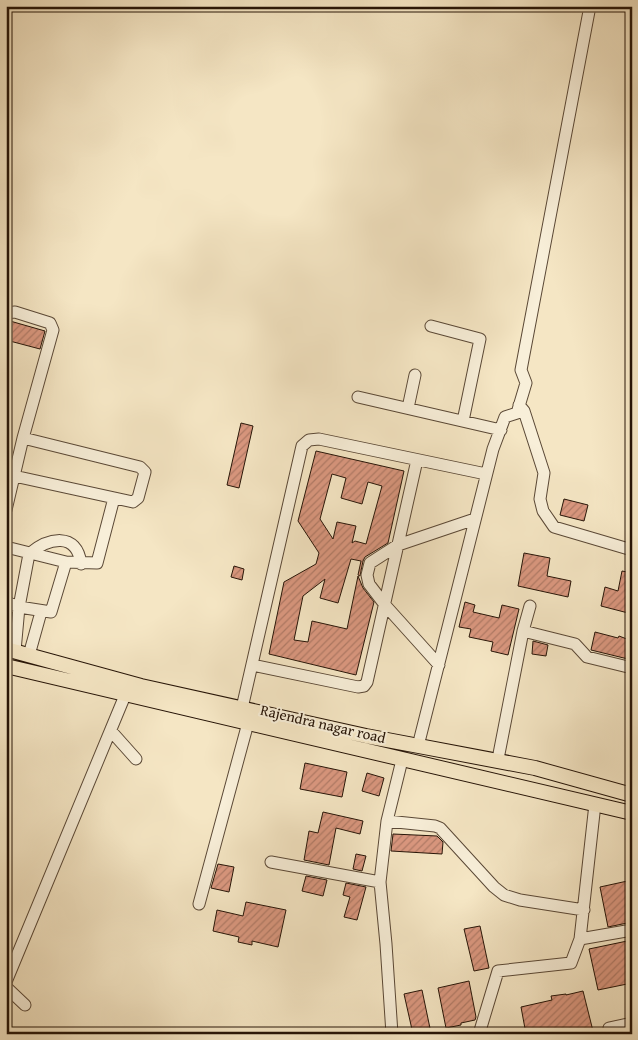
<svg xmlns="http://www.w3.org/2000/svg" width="638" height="1040" font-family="'Gentium Book Plus',serif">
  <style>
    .building { fill: url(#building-hatch); stroke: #261407; fill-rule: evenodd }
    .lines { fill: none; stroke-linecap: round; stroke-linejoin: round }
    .minor-casing { stroke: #5a4836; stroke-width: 13 }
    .major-casing { stroke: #261407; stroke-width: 16 }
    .minor { stroke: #f8efd9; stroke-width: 11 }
    .major { stroke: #f5e6c4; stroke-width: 14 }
    .labels { text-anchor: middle; stroke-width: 4; stroke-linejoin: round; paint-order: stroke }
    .street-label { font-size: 15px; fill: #261407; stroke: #f8efd9 }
  </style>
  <defs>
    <pattern id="building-hatch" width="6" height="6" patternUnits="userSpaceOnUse" patternTransform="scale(1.25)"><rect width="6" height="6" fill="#db9880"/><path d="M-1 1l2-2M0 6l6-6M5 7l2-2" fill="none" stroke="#b17b67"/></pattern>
  </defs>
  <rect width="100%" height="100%" fill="#f5e6c4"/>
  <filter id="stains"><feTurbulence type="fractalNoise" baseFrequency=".004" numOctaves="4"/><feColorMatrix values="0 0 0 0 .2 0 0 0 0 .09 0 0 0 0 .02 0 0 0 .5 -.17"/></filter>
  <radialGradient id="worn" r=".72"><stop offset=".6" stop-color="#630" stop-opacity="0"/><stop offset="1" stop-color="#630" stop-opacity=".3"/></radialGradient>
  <path class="building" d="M10,321L45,331L40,349L6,340Z
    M241,423L253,426L239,488L227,485Z
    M316,451L404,471L388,543L365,557L363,561L360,576L358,575L361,561L351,559L338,603L320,598L325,579L303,596L294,640L308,642L312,621L347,629L358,576L363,588L374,602L356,675L269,654L284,582L316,564L319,553L298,521ZM332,474L346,478L341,498L362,504L368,482L382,486L366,544L355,541L352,543L356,526L337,522L333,539L320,519Z
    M564,499L588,505L584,521L560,515Z
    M524,553L550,558L547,576L571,581L568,597L518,586Z
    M234,566L244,569L242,580L231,577Z
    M622,571L632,573V614L601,606L605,587L618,591Z
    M465,602L475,605L473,612L499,618L502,605L519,609L508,655L491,651L493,642L469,637L471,629L459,627Z
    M595,632L618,638L619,636L632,641V660L591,650Z
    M533,641L548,645L546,656L532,654Z
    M305,763L347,772L342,797L300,789Z
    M367,773L384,778L379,796L362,791Z
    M323,812L363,821L360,834L336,828L329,865L304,860L309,831L318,833Z
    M393,834L437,836L443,842L442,854L391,851Z
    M356,854L366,856L362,871L353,869Z
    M218,864L234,867L229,892L211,888Z
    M306,876L327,880L323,896L302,891Z
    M632,880V922L608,927L600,887Z
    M346,883L366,887L357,920L344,917L350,897L343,895Z
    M246,902L286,910L278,947L252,941V945L238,942L239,937L213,931L217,910L243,916Z
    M480,926L489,968L474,971L464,929Z
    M632,940V983L598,990L589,949Z
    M469,981L476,1017L475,1020L461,1023V1025L446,1028L438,988Z
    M422,990L431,1033L413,1034L404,994Z
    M583,991L593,1031L581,1034H526L521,1007L552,1000L551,996L566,994V995Z"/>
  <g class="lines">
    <g class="minor-casing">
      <path id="minor" d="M6,313L15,312L50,323L53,330L23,438L6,510
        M431,326L480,339L463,421
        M358,397L501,430
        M519,405L524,411L544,473L540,499L543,511L554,527L632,550
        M408,408L415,375
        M14,476L133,502L138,498L145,472L140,467L23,438
        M6,547L66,562L97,563L114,498
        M66,562L51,612L19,607L29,554C48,538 77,531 81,564
        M6,602L19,607L15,651
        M523,631L575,644L587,657L632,668
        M29,655L41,612
        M252,665L358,687L364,686L367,682L417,460
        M439,665L385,605L369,584L367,575L370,563L398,545L475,519
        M242,708L302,446L309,440L319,439L486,474
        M111,731L136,759
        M418,746L493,449L505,417L517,413L526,383L521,370L590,6
        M498,759L523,631L530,606
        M387,821L435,826L440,828L494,887L504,895L520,900L584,910
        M271,862L380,882
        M199,904L248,723
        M580,939L632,930
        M6,982L126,693
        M6,987L25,1005
        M609,1028L632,1023
        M392,1034L386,944L380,882L387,821L402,760
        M479,1034L498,971L571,963L580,939L595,804"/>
    </g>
    <g class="major-casing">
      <path id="major" d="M6,649L141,686L366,736L535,768L632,795
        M6,666L632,813"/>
    </g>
    <use href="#minor" class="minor"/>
    <use href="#major" class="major"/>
  </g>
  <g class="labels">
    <g class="street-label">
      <text transform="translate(323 724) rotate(13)" y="5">Rajendra nagar road</text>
    </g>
  </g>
  <rect width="638" height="1040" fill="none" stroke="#f5e6c4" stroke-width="25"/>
  <rect x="8" y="8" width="623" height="1025" fill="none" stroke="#261407" stroke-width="2.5"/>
  <rect x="12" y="12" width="613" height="1015" fill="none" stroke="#261407"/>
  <rect width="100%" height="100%" filter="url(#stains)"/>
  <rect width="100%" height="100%" fill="url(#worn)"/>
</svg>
